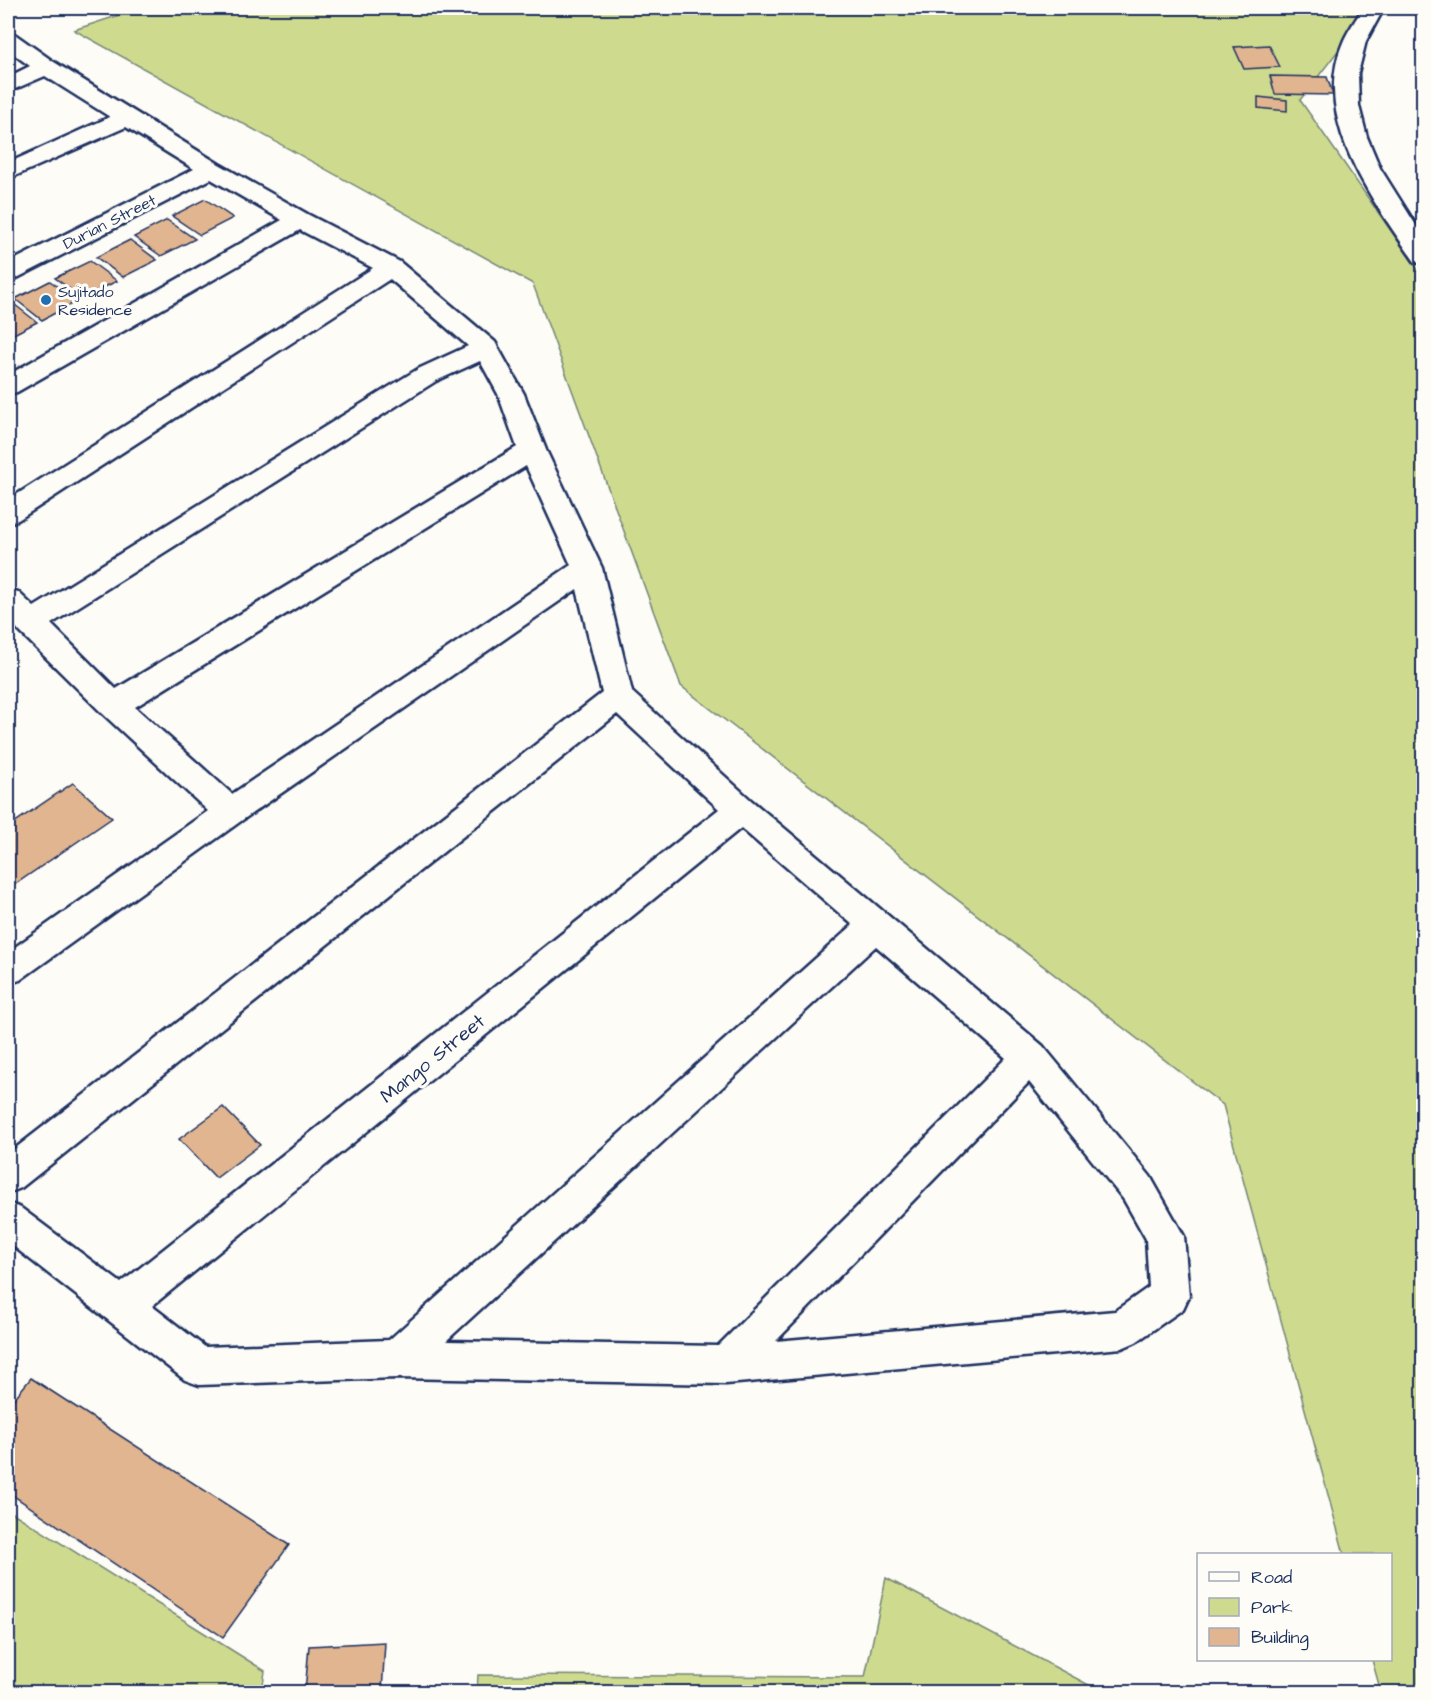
<svg xmlns="http://www.w3.org/2000/svg" width="1431" height="1700" font-family="'Architects Daughter',sans-serif">
  <style>
    .green { fill: #cedb8f; stroke: #748576; stroke-width: 1.5 }
    .building { fill: #e0b590; stroke: #1b2f5e; stroke-width: 1.5 }
    .lines { fill: none; stroke-linecap: round; stroke-linejoin: round }
    .street-casing { stroke: #1b2f5e; stroke-width: 5 }
    .secondary-casing { stroke: #1b2f5e; stroke-width: 5 }
    .street { fill: #fdfcf7; fill-rule: evenodd }
    .secondary { fill: #fdfcf7; fill-rule: evenodd }
    .poi-dot { fill: #1f6fb2; stroke: #fdfcf7; stroke-width: 2 }
    .labels { text-anchor: middle; stroke-width: 6; stroke-linejoin: round; paint-order: stroke }
    .far-street-label { font-size: 16px; fill: #1b2f5e; stroke: #fdfcf7 }
    .far-poi-label { font-size: 16px; fill: #1b2f5e; stroke: #fdfcf7; text-anchor: start }
    .street-label { font-size: 20px; fill: #1b2f5e; stroke: #fdfcf7 }
  </style>
  <rect width="100%" height="100%" fill="#fdfcf7"/>
  <filter id="ink" filterUnits="userSpaceOnUse"><feTurbulence type="fractalNoise" baseFrequency=".0167" numOctaves="2"/><feDisplacementMap in="SourceGraphic" scale="12" xChannelSelector="R" yChannelSelector="G"/><feConvolveMatrix kernelMatrix="1 2 1 2 8 2 1 2 1" color-interpolation-filters="sRGB"/></filter>
  <g filter="url(#ink)">
    <path class="green" d="M141,8H1371L1300,100L1423,277V1692H1381L1372,1660H1390V1554H1344L1223,1105L681,686L533,284L74,30Z
      M8,1510L265,1671L262,1692H8Z
      M886,1578L1102,1692H477L478,1675L865,1677Z"/>
    <path class="building" d="M1269,45L1280,67L1244,69L1234,47Z
      M1270,76L1327,77L1333,95L1275,94Z
      M1258,97L1287,100V111L1258,108Z
      M205,199L233,218L200,235L172,216Z
      M167,220L195,239L161,256L134,237Z
      M130,240L157,260L123,277L96,257Z
      M90,261L117,281L82,298L55,278Z
      M50,281L78,301L42,320L15,299Z
      M10,301L37,322L8,337V302Z
      M73,783L112,818L8,889V827Z
      M223,1107L260,1145L216,1178L179,1139Z
      M31,1378L289,1545L223,1637L8,1492V1406Z
      M385,1642L382,1692H305L309,1646Z"/>
    <g class="lines">
      <g class="street-casing">
        <path id="street" d="M8,33L16,35L54,62L219,164L309,215L400,262L495,342L524,394L546,450L602,568L632,692L752,801L1043,1046L1150,1176L1184,1236L1189,1296L1183,1309L1136,1342L1122,1348L726,1384L397,1378L199,1385L185,1380L8,1242V1203L21,1208L121,1283L719,809L617,714L21,1188L8,1193V1154L602,693L577,589L241,821L20,980L8,984V952L208,811L102,713L19,631L8,617V589L18,592L34,607L418,369L468,346L390,279L18,520L8,523V500L373,268L300,230L17,392L8,394V375L282,220L211,179L17,278L8,280V263L194,169L126,127L8,179V163L110,117L45,76L8,92V77L30,66L8,50ZM480,361L498,394L517,447L116,689L51,624L436,381ZM526,466L571,565L232,794L135,707ZM741,828L853,925L389,1340L205,1347L152,1306ZM876,946L1006,1058L718,1346L446,1341ZM1029,1082L1124,1200L1146,1239L1149,1287L1115,1311L776,1341Z"/>
      </g>
      <g class="secondary-casing">
        <path id="secondary" d="M1363,8H1384L1366,41L1358,73L1359,106L1367,137L1380,168L1424,238V264L1415,262C1373,201 1309,118 1344,40C1349,29 1357,18 1363,8Z"/>
      </g>
      <use href="#street" class="street"/>
      <use href="#secondary" class="secondary"/>
    </g>
  </g>
  <circle class="poi-dot" cx="46" cy="300" r="6"/>
  <g class="labels">
    <g class="far-street-label">
      <text transform="translate(109 221) rotate(-27)" y="6">Durian Street</text>
    </g>
    <g class="far-poi-label">
      <text x="58" y="297">Sujitado<tspan x="58" dy="18">Residence</tspan></text>
    </g>
    <g class="street-label">
      <text transform="translate(432 1058) rotate(-39)" y="7">Mango Street</text>
    </g>
  </g>
  <rect width="1431" height="1700" fill="none" stroke="#fdfcf7" stroke-width="30"/>
  <rect x="15" y="15" width="1401" height="1670" fill="none" stroke="#1b2f5e" stroke-width="2" filter="url(#ink)"/>
  <rect x="1197" y="1553" width="195" height="108" fill="#fdfcf7" stroke="#a3aaba" stroke-width="1.5"/>
  <rect x="1209" y="1572" width="30" height="9" fill="#fdfcf7" stroke="#a3aaba" stroke-width="1.5"/>
  <text x="1251" y="1583" font-size="18" fill="#1b2f5e">Road</text>
  <rect x="1209" y="1598" width="30" height="18" fill="#cedb8f" stroke="#a3aaba" stroke-width="1.5"/>
  <text x="1251" y="1613" font-size="18" fill="#1b2f5e">Park</text>
  <rect x="1209" y="1628" width="30" height="18" fill="#e0b590" stroke="#a3aaba" stroke-width="1.5"/>
  <text x="1251" y="1643" font-size="18" fill="#1b2f5e">Building</text>
</svg>
